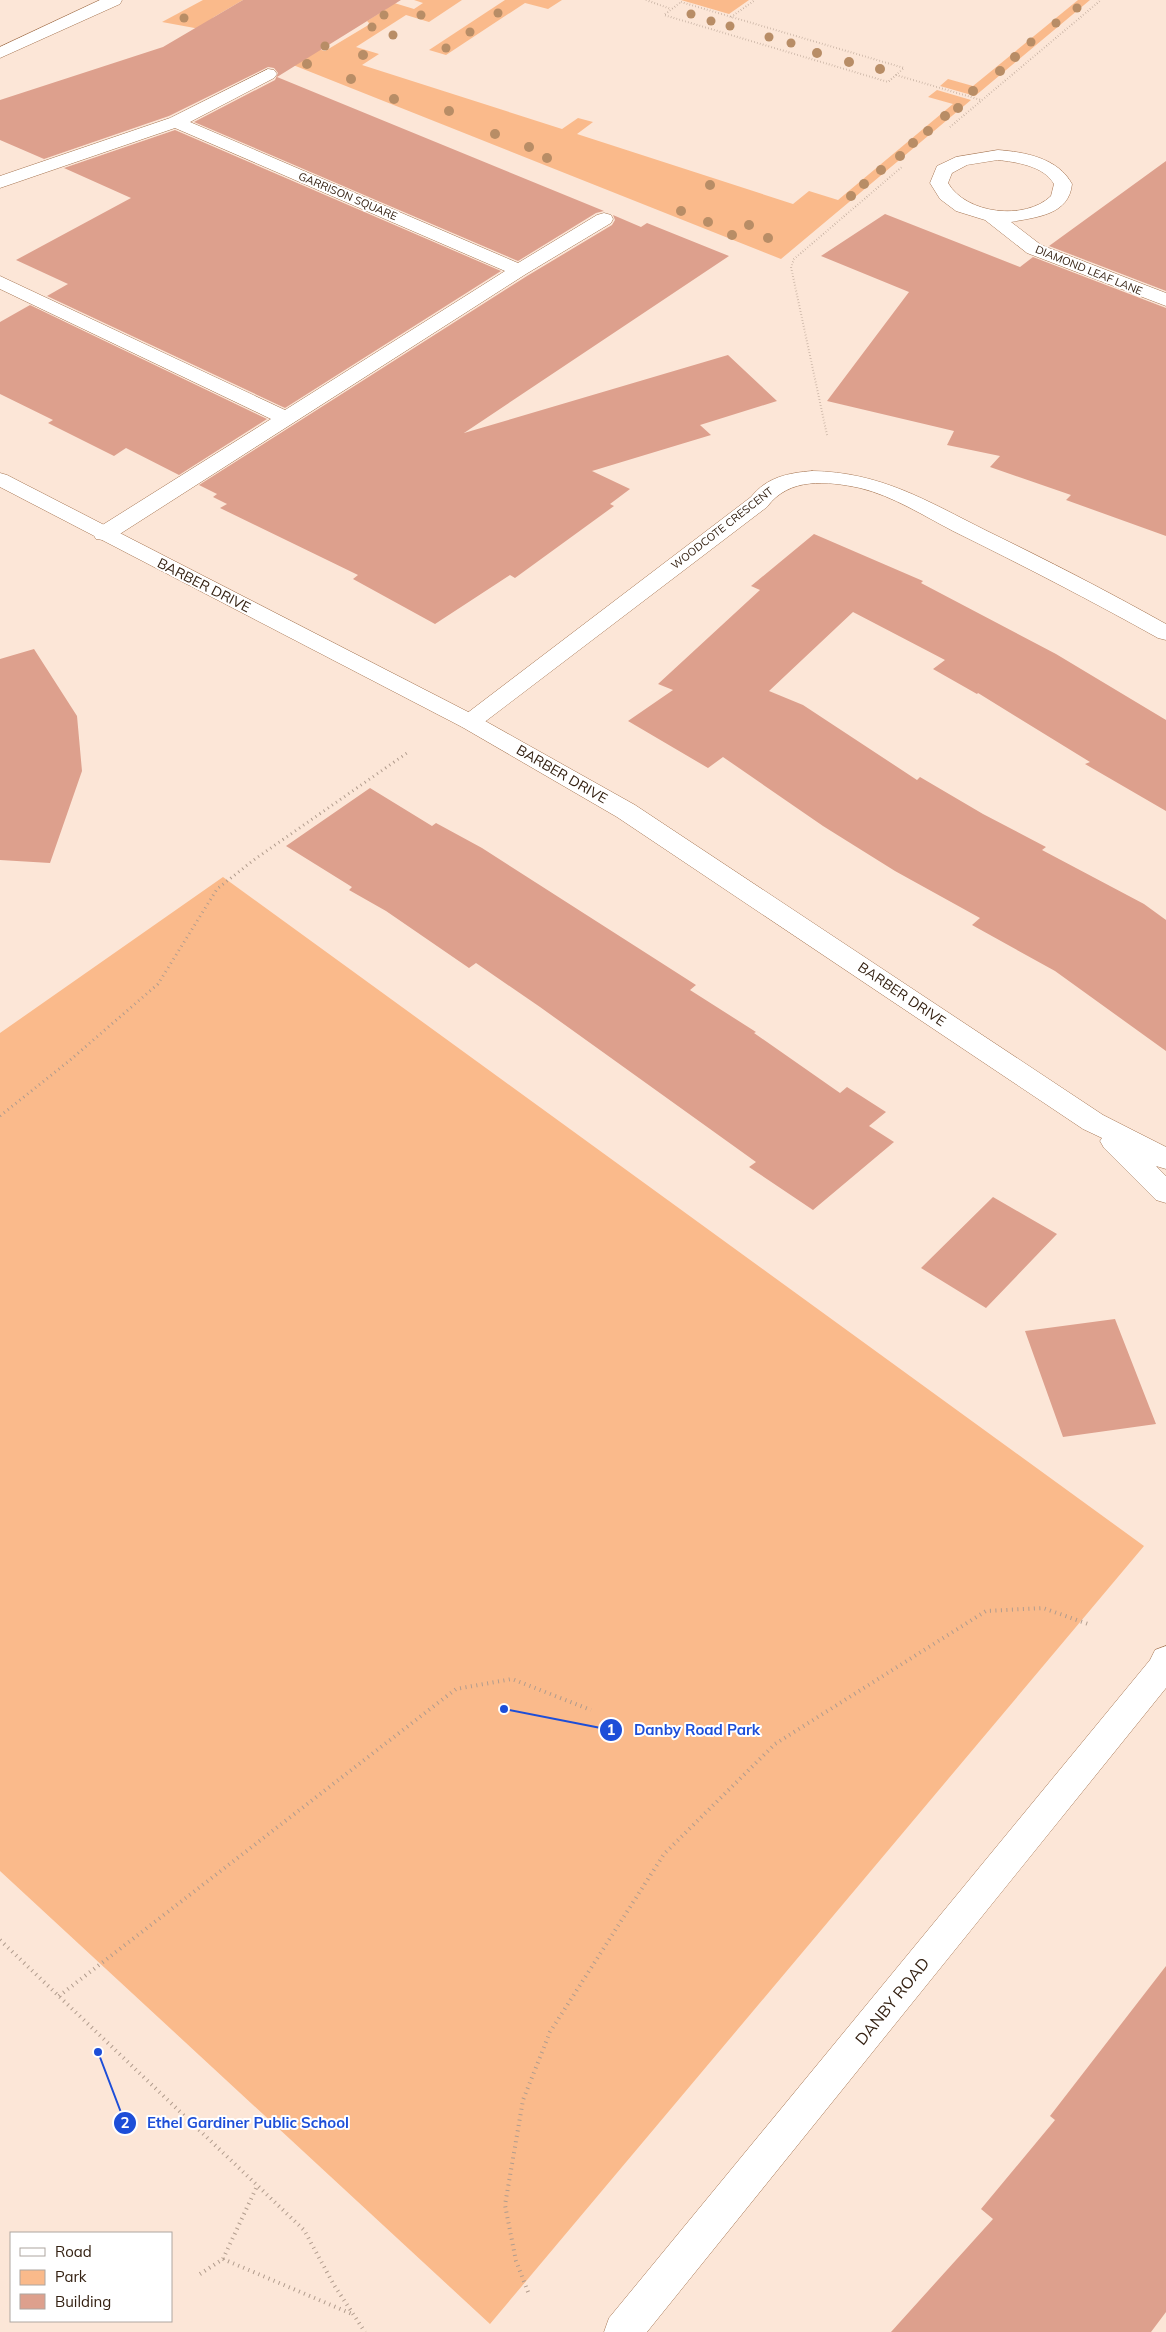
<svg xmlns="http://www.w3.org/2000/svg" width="1166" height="2332" font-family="Mulish,sans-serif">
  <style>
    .green { fill: #faba8b }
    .building { fill: #dda08d }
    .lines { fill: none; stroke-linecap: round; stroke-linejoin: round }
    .street-casing { stroke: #a47451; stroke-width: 1 }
    .secondary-casing { stroke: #a47451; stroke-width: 1 }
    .path-far2 { stroke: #b19c8d; stroke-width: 2; stroke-dasharray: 0.5 2.5; stroke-linecap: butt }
    .path-far1 { stroke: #b19c8d; stroke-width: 3; stroke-dasharray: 1 4; stroke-linecap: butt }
    .path { stroke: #b19c8d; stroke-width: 4; stroke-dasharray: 1 4.5; stroke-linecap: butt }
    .street { fill: #fff; fill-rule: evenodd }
    .secondary { fill: #fff; fill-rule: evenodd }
    .tree { fill: #b88d66 }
    .labels { text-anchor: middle; stroke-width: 4; stroke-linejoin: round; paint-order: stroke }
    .far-street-label { font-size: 11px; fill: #342112; stroke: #fff }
    .street-label { font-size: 14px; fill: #342112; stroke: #fff }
    .near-street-label { font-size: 16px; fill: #342112; stroke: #fff }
    .leader { fill: none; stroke: #1d4ed8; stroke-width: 2 }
    .callout-dot { fill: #1d4ed8; stroke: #fff; stroke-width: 2 }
    .mark-label { font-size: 15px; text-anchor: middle; font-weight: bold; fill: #fff }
    .callout-label { font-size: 15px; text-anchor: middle; font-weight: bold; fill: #1d4ed8; stroke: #fff; stroke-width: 4; stroke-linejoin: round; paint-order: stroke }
  </style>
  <rect width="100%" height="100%" fill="#fce6d7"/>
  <path class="green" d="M203,0H243L214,17L200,29L162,22Z
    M414,0H462L429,22L406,15L356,47L379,54L362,65L562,129L578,118L593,122L577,134L793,204L809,191L838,200L953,104L928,97L937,90L971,100L781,259L283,61L311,47L325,51L370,24L367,21L386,9L391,2L414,9L423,3Z
    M505,0H562L548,9L525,3L446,55L429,50Z
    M681,0H749L729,14Z
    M1078,0H1090L975,96L940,86L948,79L973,86Z
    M223,877L1144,1546L490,2324L0,1871V1033Z"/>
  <path class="building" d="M243,0H401L277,77L604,211L596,213L518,261L194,122L275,80L278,73L274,68L268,67L169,116L44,159L0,140V100L163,47Z
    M175,130L501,271L285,408L47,296L68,284L16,260L131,198L64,168Z
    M1166,161V291L1049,246Z
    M885,214L1020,267L1033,257L1166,308V536L1066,500L1071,495L990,467L1000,456L947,445L954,431L827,401L909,292L821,256Z
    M613,215L641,227L647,223L729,256L464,433L728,355L777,401L700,425L711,435L592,471L630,489L610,504L614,506L515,578L510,575L435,624L353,579L358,575L220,508L227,504L213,497L217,494L199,485L527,276L612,225L615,220Z
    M30,305L267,419L179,475L126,448L114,456L48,423L53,420L0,394V322Z
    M814,534L923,581L921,583L1056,654L1166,720V811L1085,764L1090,762L978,693L977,694L933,669L945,660L853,612L769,691L803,705L917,780L920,777L983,814L1046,847L1042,850L1144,904L1166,920V1051L1055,971L972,925L980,918L895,871L823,826L723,757L708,768L628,721L673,690L658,684L760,590L751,586Z
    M34,649L77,716L82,771L50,863L0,860V659Z
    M370,788L432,826L436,823L482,848L696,985L690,990L756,1032L754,1033L840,1093L847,1087L886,1112L869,1126L894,1142L813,1210L749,1167L756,1162L540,1007L476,963L469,968L386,911L349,890L352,887L286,846Z
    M993,1197L1057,1234L986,1308L921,1268Z
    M1115,1319L1156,1424L1063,1437L1025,1331Z
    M1166,1966V2312L1151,2332H891L993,2219L981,2209L1055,2120L1050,2116Z"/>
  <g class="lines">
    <g class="street-casing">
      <path id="street" d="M268,69L274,70L277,74L274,78L190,122L518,263L597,215L604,213L611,215L613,219L611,223L526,274L112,539L104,540L96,539L93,534L96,529L271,419L0,289V276L285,410L505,271L175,128L0,188V176L170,118Z
        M998,150C1025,152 1058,158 1072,184C1069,215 1037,217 1011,222L1041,245L1166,293V306L1027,253L985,220L956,211L940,199L930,183L937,166L956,157ZM998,160C1016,162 1044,166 1054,184L1051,196C1025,221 966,214 948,183L952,173L967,165Z
        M812,471C881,472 927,501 987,531C1047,560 1107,591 1166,624V640L1158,638C1090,600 1022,565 953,531C924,516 893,496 860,488C827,481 789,477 767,507L478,727L470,729L462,727L458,722L462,717L751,497C767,477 788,473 812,471Z"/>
    </g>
    <g class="secondary-casing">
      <path id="secondary" d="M100,0H122L120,4L0,58V47Z
        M0,473L7,475L478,717L635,805L1103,1115L1166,1147V1169L1156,1166L1166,1176V1203L1156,1200L1104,1148L1100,1141L1102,1138L1083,1129L617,817L462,727L0,487Z
        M1166,1646V1688L647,2332H604L609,2318L1150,1660L1155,1650Z"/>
    </g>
    <path class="path-far2" d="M646,0L671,9
      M681,2L904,68L888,82L664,15Z
      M731,17L755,0
      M896,75L981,100
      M950,127L1101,0
      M827,435L791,267L794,259L903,166"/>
    <path class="path-far1" d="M0,1116L69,1061L158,984L217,889L255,859L407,753"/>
    <path class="path" d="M0,1940L304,2230L334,2285L365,2332
      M59,1996L456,1689L512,1679L591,1710
      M223,2259L352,2314
      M200,2274L223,2259L257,2186
      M528,2292L516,2261L505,2205L523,2100L550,2032L664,1854L775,1744L986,1611L1043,1608L1088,1624"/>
    <use href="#street" class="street"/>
    <use href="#secondary" class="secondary"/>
  </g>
  <g class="tree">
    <circle cx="1077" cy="8" r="4.5"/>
    <circle cx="498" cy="13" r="4.5"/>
    <circle cx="691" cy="14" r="4.5"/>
    <circle cx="384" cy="15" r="4.5"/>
    <circle cx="421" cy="15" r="4.5"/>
    <circle cx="184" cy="18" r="4.5"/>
    <circle cx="711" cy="21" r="4.5"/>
    <circle cx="1056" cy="23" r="4.5"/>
    <circle cx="730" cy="26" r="4.5"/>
    <circle cx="372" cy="27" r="4.5"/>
    <circle cx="470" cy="32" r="4.5"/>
    <circle cx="393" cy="35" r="4.5"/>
    <circle cx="769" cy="37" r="4.5"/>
    <circle cx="1031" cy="42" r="4.5"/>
    <circle cx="791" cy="43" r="4.5"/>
    <circle cx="325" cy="46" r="4.5"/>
    <circle cx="446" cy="48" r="4.5"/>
    <circle cx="817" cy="53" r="5"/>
    <circle cx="363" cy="55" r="5"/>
    <circle cx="1015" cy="57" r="5"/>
    <circle cx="849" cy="62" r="5"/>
    <circle cx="307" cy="64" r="5"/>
    <circle cx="880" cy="69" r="5"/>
    <circle cx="1000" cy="71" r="5"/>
    <circle cx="351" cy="79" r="5"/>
    <circle cx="973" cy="91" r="5"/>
    <circle cx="394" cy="99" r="5"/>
    <circle cx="958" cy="108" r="5"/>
    <circle cx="449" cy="111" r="5"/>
    <circle cx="945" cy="116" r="5"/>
    <circle cx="928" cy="131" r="5"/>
    <circle cx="495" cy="134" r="5"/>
    <circle cx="913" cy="143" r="5"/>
    <circle cx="529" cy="147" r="5"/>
    <circle cx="900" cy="156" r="5"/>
    <circle cx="547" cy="158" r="5"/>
    <circle cx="881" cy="170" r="5"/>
    <circle cx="864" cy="184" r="5"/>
    <circle cx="710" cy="185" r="5"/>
    <circle cx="851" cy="196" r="5"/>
    <circle cx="681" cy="211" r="5"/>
    <circle cx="708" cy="222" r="5"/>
    <circle cx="749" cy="225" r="5"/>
    <circle cx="732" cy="235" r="5"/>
    <circle cx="768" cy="238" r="5"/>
  </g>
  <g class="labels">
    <g class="far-street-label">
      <text transform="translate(348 196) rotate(23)" y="4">GARRISON SQUARE</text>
      <text transform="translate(1089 270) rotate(22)" y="4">DIAMOND LEAF LANE</text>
      <text transform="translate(722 528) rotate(-38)" y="4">WOODCOTE CRESCENT</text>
    </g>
    <g class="street-label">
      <text transform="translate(204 585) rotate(27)" y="5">BARBER DRIVE</text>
      <text transform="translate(562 774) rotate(30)" y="5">BARBER DRIVE</text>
      <text transform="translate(902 994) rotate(34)" y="5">BARBER DRIVE</text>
    </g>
    <g class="near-street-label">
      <text transform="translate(892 2001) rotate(-51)" y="6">DANBY ROAD</text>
    </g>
  </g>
  <path class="leader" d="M504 1709L611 1730M98 2052L125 2123"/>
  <g class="callout-dot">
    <circle cx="504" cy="1709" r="5"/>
    <circle cx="98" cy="2052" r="5"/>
    <circle cx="611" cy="1730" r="12"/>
    <circle cx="125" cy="2123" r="12"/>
  </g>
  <g class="mark-label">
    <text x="611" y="1735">1</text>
    <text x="125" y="2128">2</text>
  </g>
  <g class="callout-label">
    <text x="697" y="1735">Danby Road Park</text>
    <text x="248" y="2128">Ethel Gardiner Public School</text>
  </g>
  <rect x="10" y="2232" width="162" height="90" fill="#ffffff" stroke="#aea6a0"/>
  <rect x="20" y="2248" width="25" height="8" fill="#ffffff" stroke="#aea6a0"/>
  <text x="55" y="2257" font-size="15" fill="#342112">Road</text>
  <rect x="20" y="2270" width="25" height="15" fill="#faba8b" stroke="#aea6a0"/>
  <text x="55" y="2282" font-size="15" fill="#342112">Park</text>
  <rect x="20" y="2294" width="25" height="15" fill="#dda08d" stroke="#aea6a0"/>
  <text x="55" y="2307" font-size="15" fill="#342112">Building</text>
</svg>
